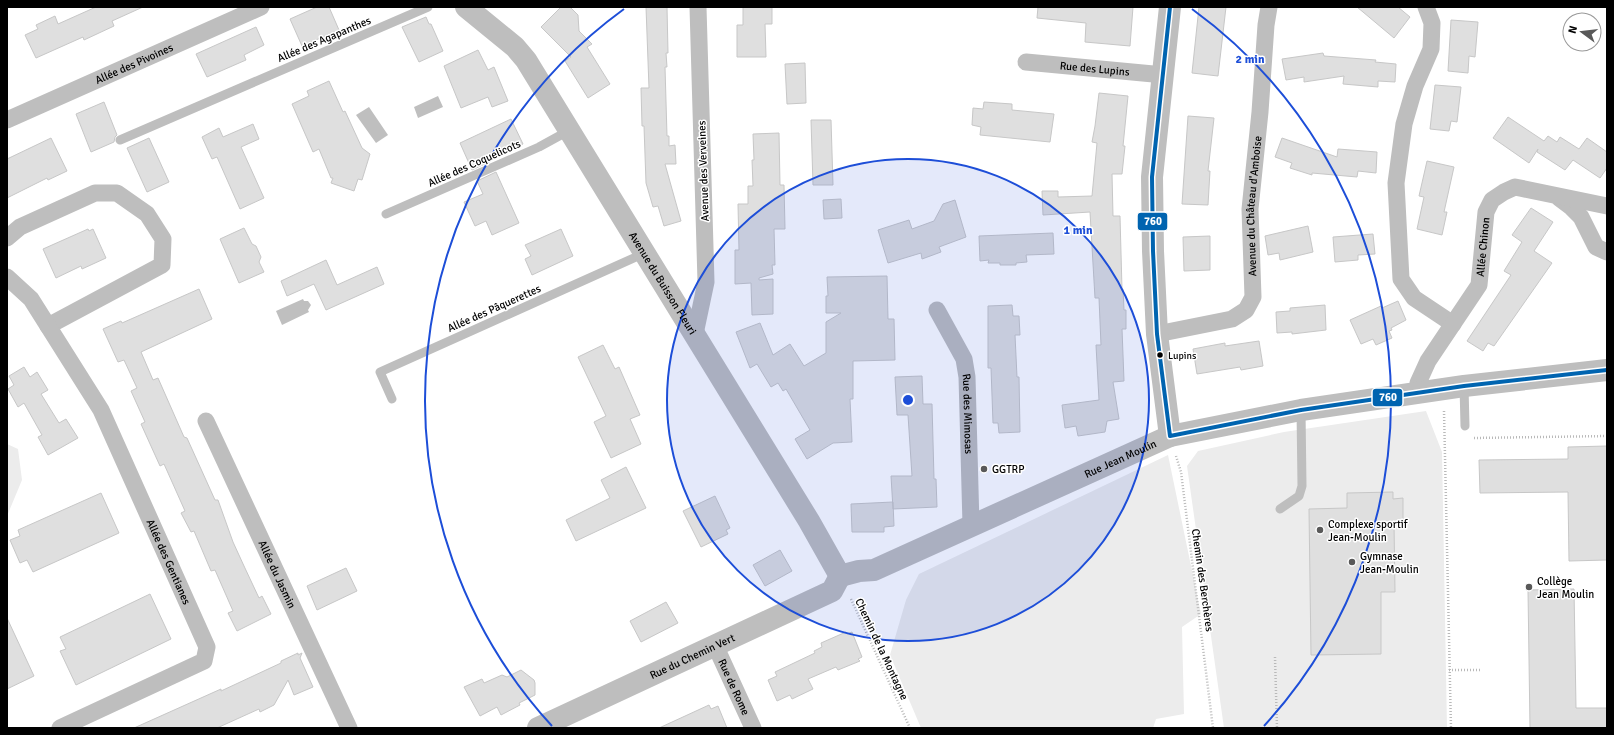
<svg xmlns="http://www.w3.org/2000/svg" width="1614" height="735" font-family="Signika,sans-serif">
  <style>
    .green { fill: #ececec }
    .water { fill: #bfbfbf }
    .building { fill: #dfdfdf; stroke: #c7c7c7 }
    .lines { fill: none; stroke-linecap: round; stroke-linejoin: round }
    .path { stroke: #b9b9b9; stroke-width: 2.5; stroke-dasharray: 1 2; stroke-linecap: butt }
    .service { stroke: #bebebe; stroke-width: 9 }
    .minor { stroke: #bebebe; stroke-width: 17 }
    .tertiary { stroke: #bebebe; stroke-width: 22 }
    .bus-1-casing { stroke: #fff; stroke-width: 7 }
    .bus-1 { stroke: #0064b0; stroke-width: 4 }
    .ring { fill: none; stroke: #1d4ed8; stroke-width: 2 }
    .bus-dot { fill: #000; stroke: #fff; stroke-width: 1.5 }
    .poi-dot { fill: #595959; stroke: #fff; stroke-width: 1.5 }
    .labels { text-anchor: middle; stroke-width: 3; stroke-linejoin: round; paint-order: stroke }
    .bus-label { font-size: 10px; fill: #000; stroke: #fff; text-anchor: start }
    .street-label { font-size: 11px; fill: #000; stroke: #fff }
    .poi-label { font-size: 11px; fill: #000; stroke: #fff; text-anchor: start }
    .centre { fill: #1d4ed8; stroke: #fff; stroke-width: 2 }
    .ring-label { font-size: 12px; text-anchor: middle; font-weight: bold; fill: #1d4ed8; stroke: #fff; stroke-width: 3; stroke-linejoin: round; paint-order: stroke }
    .line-badge { stroke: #fff; stroke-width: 1.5 }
    .badge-label { font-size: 11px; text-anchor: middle; font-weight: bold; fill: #fff }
  </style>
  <rect width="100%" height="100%" fill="#fff"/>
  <path class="green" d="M1426,411L1442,452L1447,728H1224L1187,466L1198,451L1284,432Z
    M7,444L18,449L22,480L7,516Z
    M1168,455L1201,614L1182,627L1184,714L1156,719L1153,728H921L890,655L906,600L919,574Z"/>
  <path class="water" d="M438,96L443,107L418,118L414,107Z
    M369,107L388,135L376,143L356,115Z
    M303,299L304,301H308L311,305L308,310L309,312L282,325L276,311Z"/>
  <path class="building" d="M96,7H143L112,21L114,26L84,40L83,37L36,58L25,35L38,29L36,25L55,16L58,24Z
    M317,7H329L339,30L302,46L290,19Z
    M561,7H570L578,15L579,31L592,44L587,47L610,84L588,98L565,61L571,57L541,27Z
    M646,7H667L668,53H666L667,67H665L667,136H669V146L675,145L676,164H665L681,221L664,226L658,206L653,207L646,183L644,126H642L641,88H649Z
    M743,7H772V24H765L766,57H737V25H743Z
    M1038,7H1133L1130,46L1085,42L1086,23L1037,18Z
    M1199,7H1226L1218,76L1192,73Z
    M1357,7H1398L1410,17L1394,38Z
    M426,17L429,24H431L443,51L419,62L402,27Z
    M1451,20L1478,22L1475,57L1469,56L1468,73L1448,71Z
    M256,27L264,45L244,55L246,60L207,77L196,54Z
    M478,50L488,70L494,67L508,101L492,107L488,97L461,108L444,66Z
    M1323,53L1324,56L1376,60L1375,62L1396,64L1395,82L1378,81V87L1343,84L1344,76L1304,82V77L1286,80L1282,59Z
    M805,63L806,103L787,104L785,64Z
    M329,81L343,112L345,111L362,148L370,154L362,180L358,179L354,191L331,183L333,178H331L319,149L313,152L292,104L309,96L307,91Z
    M1435,85L1461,87L1457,122L1451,121L1449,131L1430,129Z
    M1099,93L1128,96L1123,146H1125L1122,174H1112L1113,216H1120L1122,289H1123L1124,310H1126V329H1122L1124,381L1113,382L1119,419L1107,421L1105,432L1078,436L1076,426L1065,428L1062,405L1099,400L1096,345H1101L1099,298H1095L1090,212L1043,215L1042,191H1058V197L1092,196L1097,143L1092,142L1095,126Z
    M104,102L117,135L115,137L114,142L91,152L76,114Z
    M984,102L1012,104V110L1054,114L1050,142L980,135L981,127L972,125L973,108L983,109Z
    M1188,116L1214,118L1208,171H1210L1208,205L1182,204Z
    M1508,117L1544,141L1548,136L1557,142L1560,137L1579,149L1587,138L1607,152V168L1600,178L1573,160L1565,170L1537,152L1538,149L1529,163L1493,138Z
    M511,119L523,144L490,159L491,161L472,170L460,143Z
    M811,120H831L833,185H813Z
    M253,124L259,139L241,147L264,198L240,209L217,157L212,159L202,137L219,128L223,137Z
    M779,133L780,185H784L785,229H774L775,265H772L773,274L759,278V280L773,279V314L752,315L751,283L735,284V250H739L738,204H748V186H753L752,160H754L753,134Z
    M51,138L67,171L48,180L47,178L7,198V159Z
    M149,138L169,182L147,192L127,148Z
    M1282,138L1337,157L1338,149L1377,152L1376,173L1358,171L1357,177L1312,173V175L1290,168L1292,163L1275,157Z
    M1427,161L1454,167L1444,212H1447L1442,235L1417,229L1424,197L1419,196Z
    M496,172L519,223L492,235L486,221L475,226L464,202L483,194L477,181Z
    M841,199L842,218L824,219L823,200Z
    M955,200L966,237L939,247L941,252L922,259L921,253L888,263L878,230L909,220L912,229L934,221L943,204Z
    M1531,208L1553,222L1534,251L1552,263L1494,346L1488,343L1483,351L1467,341L1511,275L1504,271L1522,242L1512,235Z
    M1308,226L1313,252L1280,260L1279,253L1268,255L1265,236Z
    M244,228L252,244L256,246L261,257L259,262L264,272L239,283L220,239Z
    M88,229L89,231L93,229L106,258L82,269L81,266L56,278L43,249Z
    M561,229L573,256L532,275L525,259L531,256L525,245Z
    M1053,233L1054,254L1026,255L1027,262L1016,263V265H1000V263H988L989,260L980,261L979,236Z
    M1373,234L1375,254L1358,255V260L1335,262L1333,237Z
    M1210,236V270L1184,271L1183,237Z
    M326,260L337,285L377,267L384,284L326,310L314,284L287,296L281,281Z
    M887,276L888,319H894L895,360L853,361V399H850L852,442L833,443L807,459L795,439L810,430L786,389L783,391L778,383L771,387L757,364L750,368L736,332L760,323L773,355L790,344L804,366L826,353V322L841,313H826V296H828L827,277Z
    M199,289L212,319L141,352L153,380L158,378L184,437L187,438L215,500H218L233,542L244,566L259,598L262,596L271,614L237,631L228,613L233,611L215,570L211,571L194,531L191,532L181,513L185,511L164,464L160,466L141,424L145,422L131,391L137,388L124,360L118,362L103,329L121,321L122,323Z
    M1398,301L1406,320L1391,328L1392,330L1389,331L1392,338L1376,345L1373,339L1361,344L1350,320L1381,306L1382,308Z
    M1012,305L1013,316H1019L1020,335H1015L1017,377H1019L1020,432L999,433L998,423H993L991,368H988V306Z
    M1325,305L1326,330L1292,334V332L1277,333L1276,312L1290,311V308Z
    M1259,341L1263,366L1241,370L1240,367L1197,374L1193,349L1225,343V346Z
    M603,345L615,369L619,367L640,415L630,419L641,444L611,458L594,422L606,416L578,357Z
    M24,367L30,377L37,372L48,390L41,394L59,423L66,419L78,438L48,455L38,437L42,435L24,403L18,407L8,389L14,385L9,376Z
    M922,376L923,404H932L934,479H936L937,507L893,509L891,476H912L908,415H897L895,377Z
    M1607,446V560L1569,561L1568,492L1480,493L1479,460L1568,459V447Z
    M626,467L646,508L576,541L566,520L610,498L601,480Z
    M1393,492V499L1403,498V524H1394L1395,592H1381V654L1311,655L1309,509L1347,508V493Z
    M101,493L119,533L33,572L27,560L20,563L10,540L20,536L18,530Z
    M715,496L730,528L726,530L728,534L701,547L683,511Z
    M893,502L894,526L884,527V532H852L851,504Z
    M780,550L792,571L765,586L753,565Z
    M346,568L357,591L317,610L307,586Z
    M1574,589L1576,708H1607V728H1530L1528,590Z
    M150,594L171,639L76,685L60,651L66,649L60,637Z
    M666,602L678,623L641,642L630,621Z
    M7,618L34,676L7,689Z
    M846,632L847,634L852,632L862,657L858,659L860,661L838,670L836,667L808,679L813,689L792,699L790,695L777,701L768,680L777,676L775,672L815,653L814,651L822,647L821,643Z
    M298,653V655L302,653L300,658L313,687L294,695L288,680L274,705L260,712L259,709L217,728H134L221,689V691L281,663V661Z
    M521,670L534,680L535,683V695L519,703L520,705L501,715L497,707L480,716L464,687L482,679L484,683L502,675L507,677Z
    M709,705L711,709L718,706L727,728H659Z"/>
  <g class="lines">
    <path class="path" d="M1444,411L1451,728
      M1474,438L1607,436
      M1176,456L1181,472L1213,728
      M851,599L910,728
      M1275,657L1277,728
      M1449,670H1481"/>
    <path class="service" d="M120,140L428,7
      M386,214L539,147L570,130
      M1464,386L1465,426
      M392,399L380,372L645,253
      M1280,509L1299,496L1302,486L1301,410"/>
    <g class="minor">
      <path d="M1426,7L1432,23L1431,49L1415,86L1404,124L1396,183L1401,279L1414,298L1453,324"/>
      <path id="s1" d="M1026,62L1164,75"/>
      <path id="s2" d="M7,120L261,7"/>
      <path d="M1559,198L1571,207L1581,217L1596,247L1607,252"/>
      <path d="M7,238L20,227L95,193H117L147,214L163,239L162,265L48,326"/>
      <path id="s3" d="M7,277L31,299L101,410L207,647L204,661L60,728"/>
      <path id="s4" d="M937,310L964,359L967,377L971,525"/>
      <path d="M695,334L706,282L698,7"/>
      <path id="s5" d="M1157,334L1232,319L1246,310L1253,297L1250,209L1260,112L1266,25L1269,7"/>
      <path id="s6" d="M1418,394V383L1428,361L1479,285L1486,212L1492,200L1504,192L1515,187L1607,206"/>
      <path id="s7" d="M206,421L349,728"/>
      <path id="s8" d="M715,645L753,728"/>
    </g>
    <g class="tertiary">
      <path id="s9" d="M466,7L515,47L526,60L809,521L840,576"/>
      <path d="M1170,436L1157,334L1153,251L1152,177L1170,7"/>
      <path id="s10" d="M840,576L859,571L874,570L1170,436L1301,410L1464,386L1607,370"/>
      <path id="s11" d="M538,728L832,591L840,576"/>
    </g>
    <g class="bus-1-casing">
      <path id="bus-1" d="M1170,7L1152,177L1153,251L1157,334L1170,436
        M1170,436L1301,410L1464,386L1607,370"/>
    </g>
    <use href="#bus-1" class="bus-1"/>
  </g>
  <circle cx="908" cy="400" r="241" fill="#1d4ed8" fill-opacity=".12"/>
  <g class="ring">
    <circle cx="908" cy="400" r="241"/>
    <path d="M552 726A483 483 0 0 1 624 9M1192 9A483 483 0 0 1 1264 726"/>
  </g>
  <circle class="bus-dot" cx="1160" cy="355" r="3.5"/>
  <g class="poi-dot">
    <circle cx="984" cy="469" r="4"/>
    <circle cx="1320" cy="530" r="4"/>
    <circle cx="1352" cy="562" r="4"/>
    <circle cx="1529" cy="587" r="4"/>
  </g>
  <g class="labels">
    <g class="bus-label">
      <text x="1168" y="359">Lupins</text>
    </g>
    <g class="street-label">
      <text transform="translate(324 39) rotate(-23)" y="4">Allée des Agapanthes</text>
      <text dy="4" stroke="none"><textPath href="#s2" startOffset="139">Allée des Pivoines</textPath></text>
      <text dy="4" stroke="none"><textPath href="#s1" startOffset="69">Rue des Lupins</textPath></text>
      <text transform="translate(474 163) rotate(-24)" y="4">Allée des Coquelicots</text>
      <text transform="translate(703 171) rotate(-92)" y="4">Avenue des Verveines</text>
      <text dy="4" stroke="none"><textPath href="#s5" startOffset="199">Avenue du Château d'Amboise</textPath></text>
      <text dy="4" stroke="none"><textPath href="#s6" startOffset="165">Allée Chinon</textPath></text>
      <text dy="4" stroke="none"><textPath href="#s9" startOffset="342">Avenue du Buisson Fleuri</textPath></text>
      <text transform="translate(494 308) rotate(-24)" y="4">Allée des Pâquerettes</text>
      <text dy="4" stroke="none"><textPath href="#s4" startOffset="111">Rue des Mimosas</textPath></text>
      <text dy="4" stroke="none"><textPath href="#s10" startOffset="305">Rue Jean Moulin</textPath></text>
      <text dy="4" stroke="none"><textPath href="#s3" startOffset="330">Allée des Gentianes</textPath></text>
      <text dy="4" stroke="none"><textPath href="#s7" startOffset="169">Allée du Jasmin</textPath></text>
      <text transform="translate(1203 580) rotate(82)" y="4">Chemin des Berchères</text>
      <text transform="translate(882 649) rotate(65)" y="4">Chemin de la Montagne</text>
      <text dy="4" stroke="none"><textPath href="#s11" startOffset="170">Rue du Chemin Vert</textPath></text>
      <text dy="4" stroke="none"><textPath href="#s8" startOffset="46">Rue de Rome</textPath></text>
    </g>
    <g class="poi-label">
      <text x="992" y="473">GGTRP</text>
      <text x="1328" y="528">Complexe sportif<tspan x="1328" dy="13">Jean-Moulin</tspan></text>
      <text x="1360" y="560">Gymnase<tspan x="1360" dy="13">Jean-Moulin</tspan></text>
      <text x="1537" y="585">Collège<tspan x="1537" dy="13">Jean Moulin</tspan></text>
    </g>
  </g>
  <circle cx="908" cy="400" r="6" class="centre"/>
  <g class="ring-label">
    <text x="1250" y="63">2 min</text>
    <text x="1078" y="234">1 min</text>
  </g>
  <g class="line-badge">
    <rect x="1137" y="212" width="31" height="19" rx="4" fill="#0064b0"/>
    <rect x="1372" y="388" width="31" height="19" rx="4" fill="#0064b0"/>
  </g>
  <g class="badge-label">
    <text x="1153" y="225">760</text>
    <text x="1388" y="401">760</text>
  </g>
  <rect width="1614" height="735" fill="none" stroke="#000000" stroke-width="16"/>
  <g transform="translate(1582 32) rotate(285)"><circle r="19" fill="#ffffff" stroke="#999999"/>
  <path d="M0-3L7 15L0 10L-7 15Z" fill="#595959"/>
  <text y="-6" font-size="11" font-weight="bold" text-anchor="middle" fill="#000000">N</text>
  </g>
</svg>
